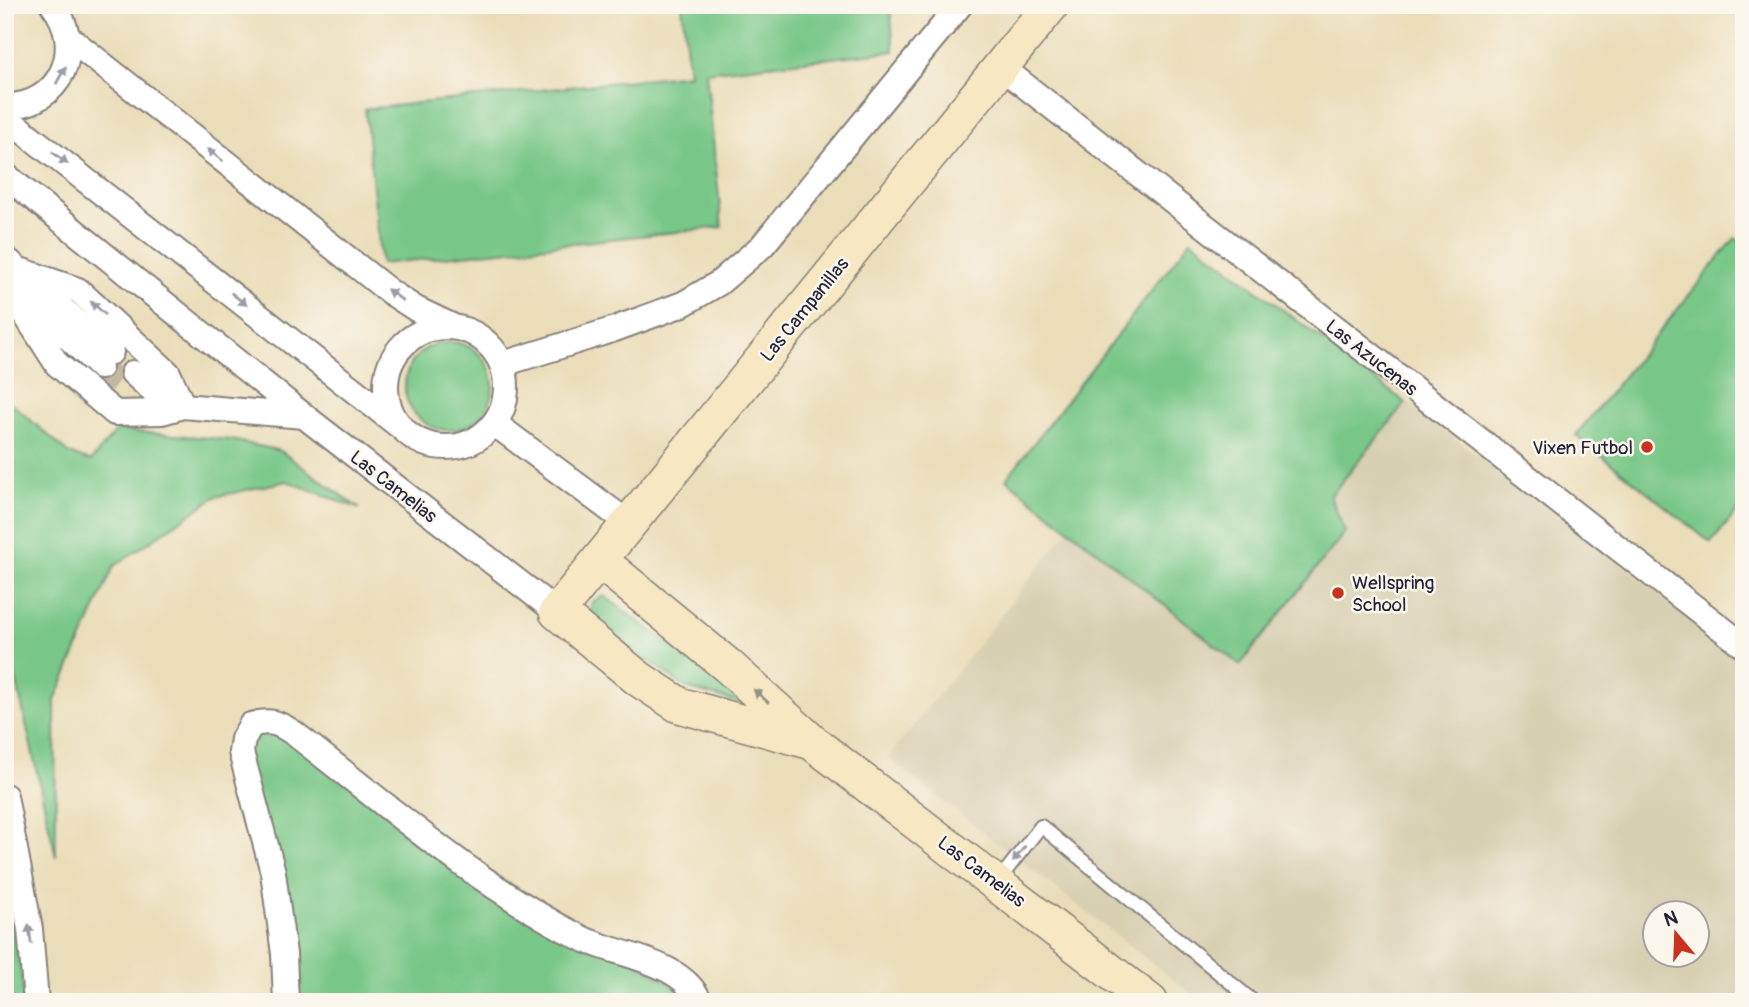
<svg xmlns="http://www.w3.org/2000/svg" width="1749" height="1007" font-family="Pangolin,sans-serif">
  <style>
    .built { fill: #d8d0b2; fill-rule: evenodd }
    .green { fill: #78c788; stroke: #4d7462; stroke-width: 2 }
    .lines { fill: none; stroke-linecap: round; stroke-linejoin: round }
    .street-tunnel { stroke: #c2b8a0; stroke-width: 24; stroke-dasharray: 24 12; stroke-linecap: butt }
    .lane-casing { stroke: #86807a; stroke-width: 16 }
    .street-casing { stroke: #86807a; stroke-width: 28 }
    .secondary-casing { stroke: #86807a; stroke-width: 38 }
    .lane { stroke: #fff; stroke-width: 12 }
    .street { stroke: #fff; stroke-width: 24 }
    .secondary { stroke: #f7e8c3; stroke-width: 35 }
    .oneway { fill: #9c9ca7 }
    .oneway2 { fill: #978f86 }
    .poi-dot { fill: #c8321e; stroke: #fbf7ec; stroke-width: 2.5 }
    .labels { text-anchor: middle; stroke-width: 5; stroke-linejoin: round; paint-order: stroke }
    .street-label { font-size: 19px; fill: #22223b; stroke: #fbf7ec }
    .poi-label { font-size: 19px; fill: #22223b; stroke: #fbf7ec; text-anchor: end }
  </style>
  <rect width="100%" height="100%" fill="#fbf7ec"/>
  <filter id="ink" filterUnits="userSpaceOnUse"><feTurbulence type="fractalNoise" baseFrequency=".0143" numOctaves="2"/><feDisplacementMap in="SourceGraphic" scale="14" xChannelSelector="R" yChannelSelector="G"/><feConvolveMatrix kernelMatrix="1 2 1 2 8 2 1 2 1" color-interpolation-filters="sRGB"/></filter>
  <filter id="wash" filterUnits="userSpaceOnUse"><feTurbulence type="fractalNoise" baseFrequency=".00686" numOctaves="4" result="noise"/><feDisplacementMap in="SourceGraphic" scale="28" xChannelSelector="R" yChannelSelector="G"/><feGaussianBlur stdDeviation="1.57" result="paint"/><feColorMatrix in="noise" values="0 0 0 0 0 0 0 0 0 0 0 0 0 0 0 0 0 1.4 0 .05"/><feComposite in="paint" operator="in"/></filter>
  <g filter="url(#wash)">
    <rect width="100%" height="100%" fill="#eaddb9"/>
    <path class="built" d="M1191,240L1744,657V1002H1202L888,758L1069,529L1006,479ZM1654,912H1696V954H1654Z"/>
    <path class="green" d="M682,5H890L894,51L706,72L722,227L381,264L365,109L689,74Z
      M1735,238L1744,244V503L1711,543L1576,435Z
      M1191,240L1406,403L1330,496L1345,532L1240,665L1006,479Z
      M405 386a44 44 0 1 1 88 0a44 44 0 1 1-88 0Z
      M5,398L70,454L91,461L117,430L232,440L281,451L360,509L287,481L215,497L114,566L55,700L56,857L5,630Z
      M604,596L755,707L686,688L602,627L590,614L592,602Z
      M265,721L399,816L700,1002H285L243,739Z
      M5,853L12,886L24,1002H5Z"/>
  </g>
  <g filter="url(#ink)">
    <g class="lines">
      <path class="street-tunnel" d="M100,367L124,385"/>
      <g class="lane-casing">
        <path id="lane" d="M998,881L1041,826L1254,1002"/>
      </g>
      <g class="street-casing">
        <path id="street" d="M69,38L390,292L416,309L454,327
          M1001,67L1744,646
          M5,106C61,107 86,47 53,5
          M5,117L402,428
          M5,175L304,416L557,612
          M5,258L111,352
          M5,283L57,364L115,413L162,412L183,406L168,373L78,290L20,270
          M35,294L54,324L100,367
          M386 387a60 60 0 1 1 120 0a60 60 0 1 1-120 0Z
          M503,364L612,330L683,304L719,283L762,246L960,5
          M133,373L156,394L183,406L304,416
          M495,424L628,523
          M5,796L30,929L36,1002
          M286,1002L284,954L273,872L241,752L243,739L251,725C271,719 279,723 295,734C387,805 477,885 581,938C618,956 682,960 700,1002"/>
      </g>
      <g class="secondary-casing">
        <path id="secondary" d="M599,560L728,666L812,742L1150,1002
          M812,742L679,705L639,679L557,612L1051,5"/>
      </g>
      <use href="#lane" class="lane"/>
      <use href="#street" class="street"/>
      <use href="#secondary" class="secondary"/>
    </g>
    <defs><path id="oneway-solid" d="M-6-.8H1V-3.2L6.5 0L1 3.2V.8H-6Z" transform="scale(1.75)"/></defs>
    <g class="oneway">
      <use href="#oneway-solid" transform="translate(61 75) rotate(-61)"/>
      <use href="#oneway-solid" transform="translate(215 155) rotate(-142)"/>
      <use href="#oneway-solid" transform="translate(60 158) rotate(38)"/>
      <use href="#oneway-solid" transform="translate(395 295) rotate(-144)"/>
      <use href="#oneway-solid" transform="translate(239 299) rotate(38)"/>
      <use href="#oneway-solid" transform="translate(98 308) rotate(-138)"/>
      <use href="#oneway-solid" transform="translate(1019 854) rotate(128)"/>
      <use href="#oneway-solid" transform="translate(30 934) rotate(-97)"/>
    </g>
    <use class="oneway2" href="#oneway-solid" transform="translate(761 696) rotate(-138)"/>
  </g>
  <g class="poi-dot">
    <circle cx="1647" cy="447" r="7"/>
    <circle cx="1338" cy="593" r="7"/>
  </g>
  <g class="labels">
    <g class="street-label">
      <text transform="translate(804 309) rotate(-51)" y="7">Las Campanillas</text>
      <text transform="translate(1372 357) rotate(38)" y="7">Las Azucenas</text>
      <text transform="translate(394 486) rotate(38)" y="7">Las Camelias</text>
      <text transform="translate(982 871) rotate(37)" y="7">Las Camelias</text>
    </g>
    <g class="poi-label">
      <text x="1633" y="454">Vixen Futbol</text>
      <text x="1352" y="589" text-anchor="start">Wellspring<tspan x="1352" dy="22">School</tspan></text>
    </g>
  </g>
  <rect width="1749" height="1007" fill="none" stroke="#fbf7ec" stroke-width="28"/>
  <g transform="translate(1676 934) rotate(341)"><circle r="33" fill="#fbf7ec" stroke="#a4a2a5" stroke-width="2"/>
  <path d="M0-5L12 26L0 18L-12 26Z" fill="#c8321e"/>
  <text y="-10" font-size="19" font-weight="bold" text-anchor="middle" fill="#22223b">N</text>
  </g>
</svg>
